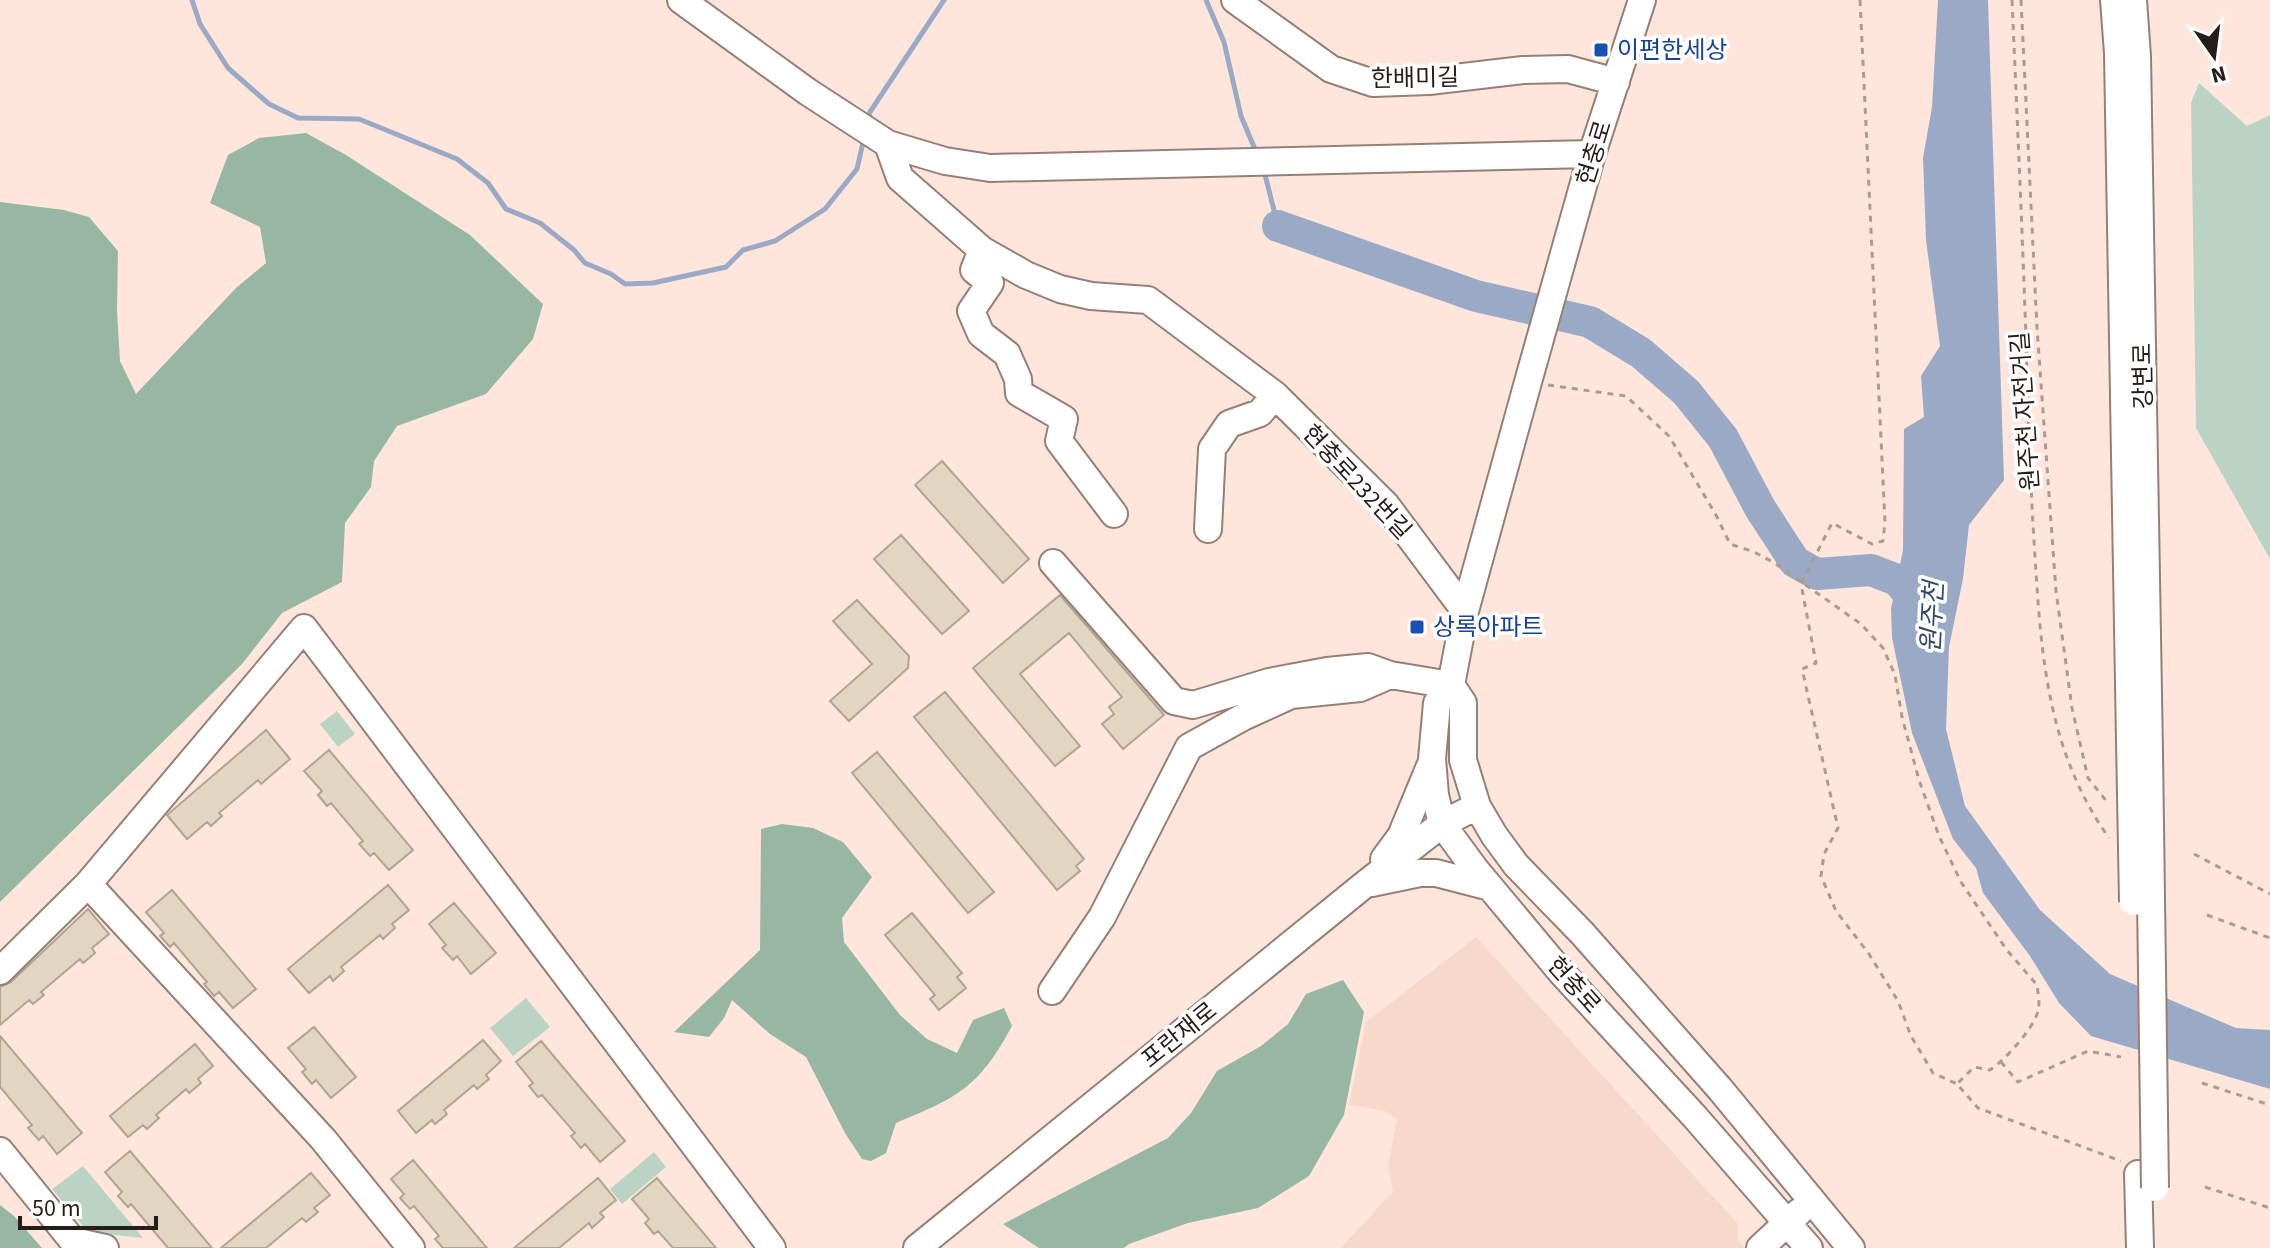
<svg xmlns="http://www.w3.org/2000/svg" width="2270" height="1248" font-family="'Source Sans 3','Noto Sans KR',sans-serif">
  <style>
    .built { fill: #f7d8cb }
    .green { fill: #bbd3c4 }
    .forest { fill: #97b7a4 }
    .water { fill: #9aaac6 }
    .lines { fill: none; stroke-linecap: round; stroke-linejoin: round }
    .stream { stroke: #9aaac6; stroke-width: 5 }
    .river { stroke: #9aaac6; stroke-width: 32 }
    .building { fill: #e2d6c2; stroke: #b1a492; stroke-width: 2 }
    .minor-casing { stroke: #958077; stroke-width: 30 }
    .path { stroke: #ac9a93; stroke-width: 3; stroke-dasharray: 6 6; stroke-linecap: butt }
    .minor { stroke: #fff; stroke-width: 26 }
    .minor-bridge-casing { stroke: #958077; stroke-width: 30; stroke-linecap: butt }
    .minor-bridge { stroke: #fff; stroke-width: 26 }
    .transit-dot { fill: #1a4fb4; stroke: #fff; stroke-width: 3 }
    .labels { text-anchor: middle; stroke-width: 7; stroke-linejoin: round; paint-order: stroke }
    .transit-label { font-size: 24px; fill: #164399; stroke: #fff; text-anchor: start }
    .street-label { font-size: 24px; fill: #251d1a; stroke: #fff }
    .water-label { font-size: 26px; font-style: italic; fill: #324770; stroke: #fff }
  </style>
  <rect width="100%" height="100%" fill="#fee6dc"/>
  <path class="built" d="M1476,937L1738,1224V1240L1745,1248H1341L1393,1191L1388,1166L1397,1120L1385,1111L1349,1105L1366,1022Z"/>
  <path class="green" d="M2199,83L2247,126L2270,115V559L2196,428L2191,103Z
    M337,711L355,734L338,747L320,724Z
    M526,998L550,1027L513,1056L490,1028Z
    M654,1152L666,1167L622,1204L610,1189Z
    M83,1166L143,1238L88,1232L52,1189Z"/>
  <path class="forest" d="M306,133L346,155L470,235L543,304L533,339L486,394L397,426L374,461L371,487L345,523L342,582L282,613L242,664L0,902V202L64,210L89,217L118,251L117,311L120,361L136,394L236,288L266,263L260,227L210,203L228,155L259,138Z
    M782,824L813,828L843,842L872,877L842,918L844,942L900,1015L927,1039L957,1053L973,1020L1004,1008L1012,1026C979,1087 959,1097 896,1123L886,1153L871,1161L862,1159L845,1133L806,1057L770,1034L732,1000L724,1018L709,1037L674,1032L760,950L761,829Z
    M1343,980L1364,1012L1344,1115L1309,1176L1258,1208L1188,1223L1129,1244L1124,1248H1039L1003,1224L1168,1138L1191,1113L1217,1071L1261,1046L1288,1024L1306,994Z
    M0,1205L14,1216L42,1248H0Z"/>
  <path class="water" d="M1938,0H1988L2004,480L1969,525L1963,579L1949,647L1946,729L1965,806L2040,910L2110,974L2236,1028L2270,1030V1089L2091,1036L2059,1003L2030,956L1983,893L1976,868L1953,839L1912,733L1892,638L1891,609L1903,550L1904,429L1924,417L1921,376L1940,346L1926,240L1923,158L1932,107Z"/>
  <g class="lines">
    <path class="stream" d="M192,0L200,24L228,68L269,104L298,118L359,119L457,159L488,183L506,209L540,223L574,250L585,263L611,274L625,284L653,283L726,267L743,250L775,241L825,209L857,169L864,138
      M1206,0L1224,42L1241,116L1257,154
      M868,120L870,112L944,0
      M1264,171L1278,226"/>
    <path class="river" d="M1278,226L1476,296L1590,322L1641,353L1686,392L1723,438L1760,508L1795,562L1817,574L1871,570L1897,580L1924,611"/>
  </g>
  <path class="building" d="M942,461L1029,559L1003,583L915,485Z
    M901,535L969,611L942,634L874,559Z
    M1060,595L1164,715L1123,749L1102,724L1114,714L1109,707L1122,697L1069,633L1020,674L1080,746L1055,766L973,668Z
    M857,600L909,656L908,668L849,721L830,701L872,664L833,621Z
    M945,692L1084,859L1076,866L1080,871L1057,890L914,717Z
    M266,730L290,759L261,784L258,780L219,813L222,816L211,826L207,822L187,839L167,815Z
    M329,750L413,850L389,870L374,853L370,856L359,844L363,841L331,803L327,806L318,795L322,791L304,771Z
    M877,752L994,892L968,913L852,773Z
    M388,885L409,910L392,924L395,928L383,939L380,935L341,967L344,971L333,981L330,976L309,993L288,969Z
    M172,890L256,989L233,1008L219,992L214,996L204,984L207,982L174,943L170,947L160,936L164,933L146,912Z
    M454,903L496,953L471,974L457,956L453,960L442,948L446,945L429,924Z
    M88,909L109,934L92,948L95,953L83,963L80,959L41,992L44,995L33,1004L29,1000L0,1025V987L11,982Z
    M912,913L962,973L957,977L966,988L939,1010L930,999L935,995L885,935Z
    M314,1027L356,1077L331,1098L316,1080L312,1084L302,1072L306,1069L288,1048Z
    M0,1036L82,1133L57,1154L43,1136L39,1140L28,1128L32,1125L0,1087Z
    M483,1040L501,1061L486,1075L489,1079L477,1089L474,1085L444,1110L447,1114L435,1124L432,1120L416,1133L398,1111Z
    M541,1041L625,1141L600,1162L585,1144L581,1148L571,1136L575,1133L542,1095L538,1097L529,1086L533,1083L516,1062Z
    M195,1044L213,1066L198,1079L201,1083L189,1093L186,1089L156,1115L159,1118L147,1129L143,1125L128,1137L110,1116Z
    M130,1151L212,1248H168L131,1204L128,1207L118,1196L122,1192L105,1172Z
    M413,1160L487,1248H443L435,1239L439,1236L414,1206L410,1209L400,1198L404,1194L391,1179Z
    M311,1173L330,1195L314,1208L318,1212L306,1222L302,1218L266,1248H221Z
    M598,1178L616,1200L600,1213L604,1217L592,1228L589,1223L559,1248H514Z
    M657,1178L716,1248H673L658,1231L654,1234L645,1223L649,1219L632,1199Z"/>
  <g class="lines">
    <g class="minor-casing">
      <path id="minor" d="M681,0L808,92L888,144L945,161L990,168L1592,154
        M1235,0L1331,69L1373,83L1429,81L1523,70L1568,69L1616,82
        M1642,0L1592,154L1528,382L1465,611L1451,685L1437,703L1432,759L1435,795L1442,824L1475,869L1561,972L1695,1117L1809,1248
        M2114,0L2118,53L2130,741
        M2133,0L2137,56L2149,752
        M888,144L900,178L982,250L1026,275L1060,289L1091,296L1148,300L1275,395L1386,505L1465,611
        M982,250L974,270L990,283L971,311L981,334L1007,354L1018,379L1019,393L1064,419L1059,441L1114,514
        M1208,529L1212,449L1229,424L1260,413L1275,395
        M1053,563L1174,701L1193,705L1269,682L1327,671L1368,667L1390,675L1451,685L1463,703V760L1477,806L1494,835L1516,865L1582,933L1720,1089L1851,1248
        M1384,859L1401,836L1430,766
        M1372,883L1420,873H1436L1490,887
        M88,884L323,1139L411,1248
        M0,971L88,884L304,628L772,1248
        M1052,991L1102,917L1189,747L1245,716L1291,695L1360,688L1390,675
        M0,1151L73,1241L105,1248
        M2138,1174L2140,1248
        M917,1248L1364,885L1442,824L1477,806
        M1760,1248L1799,1212"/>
    </g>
    <path class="path" d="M1860,0L1885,522L1883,541L1872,544L1832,523L1801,584L1816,663L1802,669L1838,828L1824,854L1821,876L1836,911L1869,954L1898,1001L1911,1036L1933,1073L1957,1084
      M2012,0C2017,113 2022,225 2026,338C2028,411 2030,483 2035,556C2041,657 2048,752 2109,838
      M2021,0L2037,328L2056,591L2072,708L2088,778L2108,803
      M1548,385L1626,396L1669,436L1716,515L1730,544L1754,552L1773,562L1861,624L1883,648L1895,675L1902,717L1919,780L1939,836L1961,882L2006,949L2037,985C2038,993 2040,1003 2038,1011C2034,1028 2005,1060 1990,1070L1974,1067L1957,1084L1978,1108L2121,1161
      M2194,854L2270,894
      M2207,915L2270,938
      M2001,1062L2018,1082L2088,1051L2121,1057
      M2202,1083L2270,1105
      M2205,1187L2270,1208"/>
    <use href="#minor" class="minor"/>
    <g class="minor-bridge-casing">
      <path id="minor-bridge" d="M2130,741L2133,902
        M2149,752L2155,1188"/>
    </g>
    <use href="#minor-bridge" class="minor-bridge"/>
  </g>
  <g class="transit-dot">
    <rect x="1593" y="42" width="16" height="16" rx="4"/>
    <rect x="1409" y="619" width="16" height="16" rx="4"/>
  </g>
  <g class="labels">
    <g class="transit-label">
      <text x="1617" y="58">이편한세상</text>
      <text x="1433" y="635">상록아파트</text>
    </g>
    <g class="street-label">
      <text transform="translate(1415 78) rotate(-1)" y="8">한배미길</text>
      <text transform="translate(1594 153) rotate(-73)" y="8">현충로</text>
      <text transform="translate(2143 376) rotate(-91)" y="8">강변로</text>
      <text transform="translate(2025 411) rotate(-94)" y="8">원주천 자전거길</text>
      <text transform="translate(1357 482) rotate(47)" y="8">현충로232번길</text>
      <text transform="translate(1574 985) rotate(48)" y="8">현충로</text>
      <text transform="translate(1179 1035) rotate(-39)" y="8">포란재로</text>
    </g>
    <g class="water-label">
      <text transform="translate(1932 617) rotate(-87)" y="9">원주천</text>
    </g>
  </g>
  <g transform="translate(2214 56) rotate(166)" stroke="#ffffff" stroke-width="6" paint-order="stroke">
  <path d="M0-6L14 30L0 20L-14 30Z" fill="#251d1a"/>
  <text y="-12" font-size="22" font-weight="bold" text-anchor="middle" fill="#251d1a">N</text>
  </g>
  <path d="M20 1216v12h136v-12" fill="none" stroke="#251d1a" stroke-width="4"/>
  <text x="32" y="1216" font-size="24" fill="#251d1a" stroke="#ffffff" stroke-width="6" paint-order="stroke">50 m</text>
</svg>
